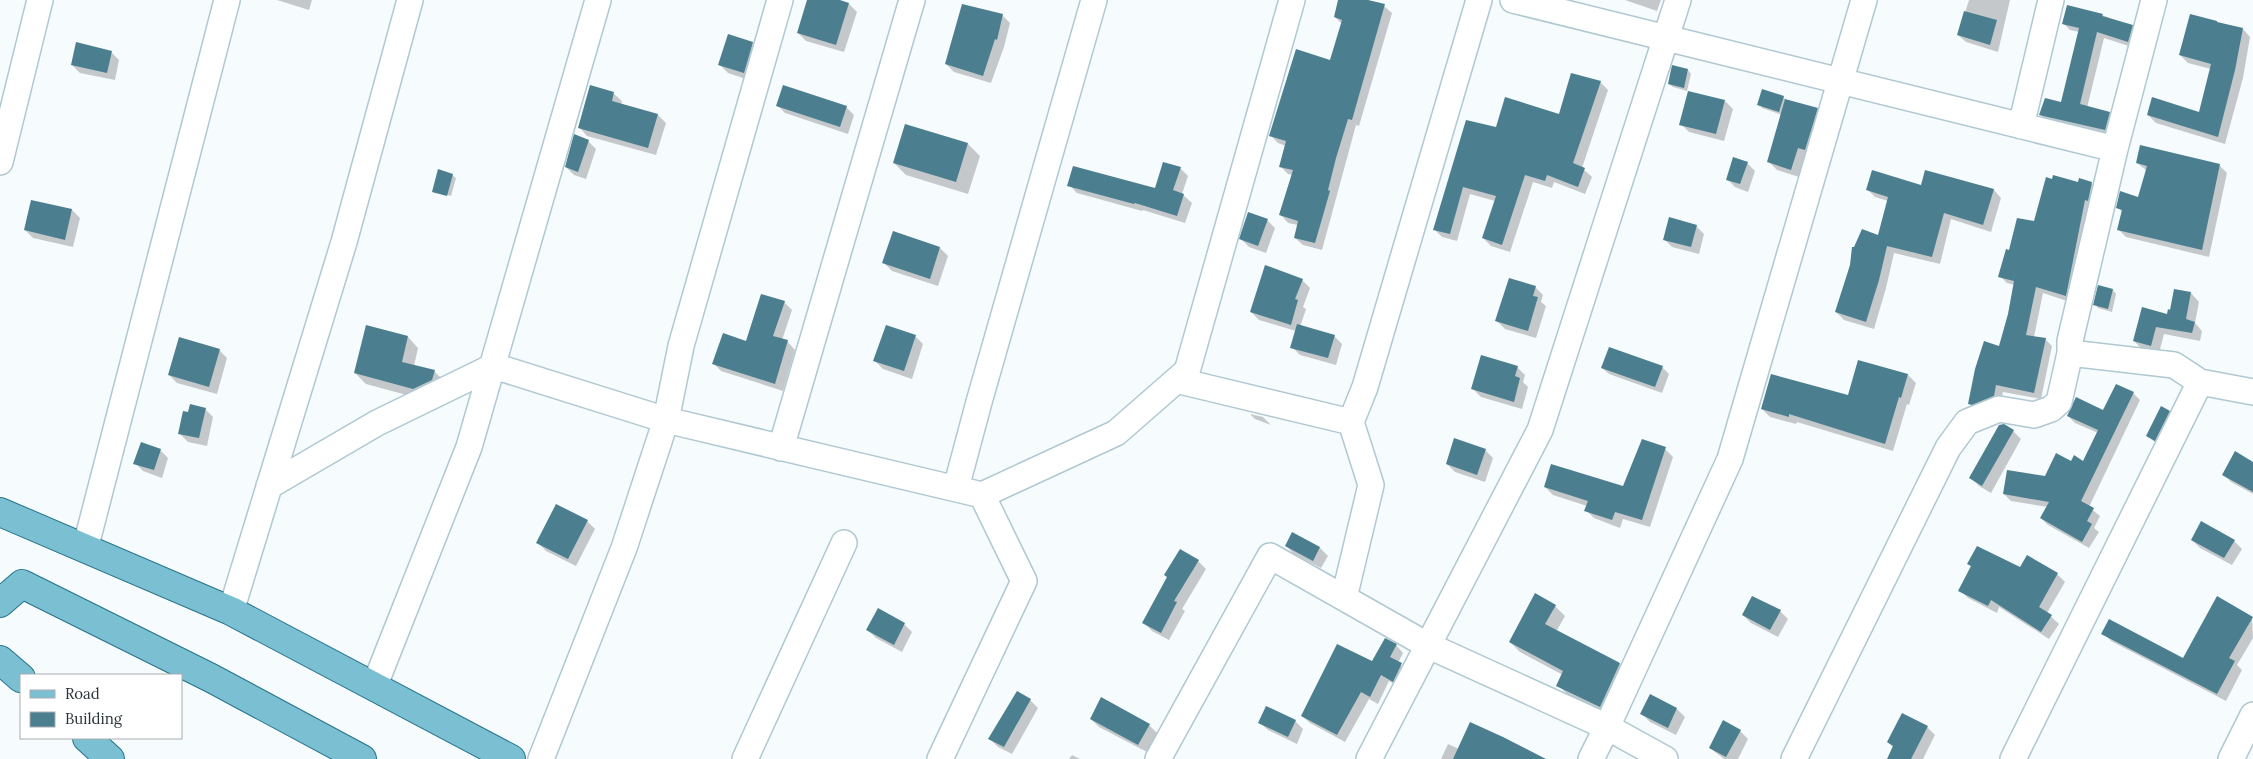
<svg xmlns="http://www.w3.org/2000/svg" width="2253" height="759" font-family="Lora,serif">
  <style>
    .shadow { fill: #0003 }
    .building { fill: #4b7e8f }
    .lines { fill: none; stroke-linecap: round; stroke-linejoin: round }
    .minor-casing { stroke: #afc8d2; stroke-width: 28 }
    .major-casing { stroke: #25738a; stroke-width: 30 }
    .minor { stroke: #fff; stroke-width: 25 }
    .major { stroke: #7bbfd3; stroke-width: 28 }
  </style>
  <rect width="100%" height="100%" fill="#f6fbfd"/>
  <path class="shadow" d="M277,0H312L309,10Z
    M808,0H836L849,4L857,12L844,52L806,41L798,33Z
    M1340,0H1363L1384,6L1392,13L1359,126L1356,125L1322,250L1303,245L1295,238L1298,225L1288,223L1281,215L1293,175L1288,174L1280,166L1286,146L1278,143L1270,135L1330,61L1342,24L1335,17Z
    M1625,0H1661L1657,11Z
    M1969,0H2010L1998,52L1966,42L1958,35Z
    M1002,15L1010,23L1004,47L991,83L954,72L946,64Z
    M2102,15L2132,26L2139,33L2135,48L2104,38L2087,108L2109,113L2116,119L2112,136L2047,122L2041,115L2062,104L2079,32L2070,30L2063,23Z
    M2219,24L2243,29L2250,37L2243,78L2225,144L2156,123L2148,115L2200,113L2211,69L2188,63L2180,55Z
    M752,43L760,51L752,81L728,73L720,65Z
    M111,52L119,60L115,80L80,73L72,65Z
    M1688,70L1691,74L1687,91L1673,87L1669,84Z
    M1600,82L1608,90L1582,168L1592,177L1585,194L1554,182L1552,188L1533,182L1510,252L1491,246L1483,238L1495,201L1470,194L1457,241L1442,237L1435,230L1496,129L1559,115Z
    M613,93L622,101L621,105L658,115L666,123L656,155L587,136L579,127Z
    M1783,97L1787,101L1817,109L1825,117L1813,158L1805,156L1799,177L1777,170L1769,162L1782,115L1762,108L1759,104Z
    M1725,101L1733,109L1724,141L1689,132L1681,124Z
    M777,105L846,107L854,115L848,134L785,113Z
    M588,141L596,149L586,179L574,175L566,167Z
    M968,144L980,156L968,194L906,175L894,163Z
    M1747,163L1755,171L1748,192L1735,187L1727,179Z
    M2137,163L2219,165L2227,173L2209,257L2126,237L2118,229L2122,212L2119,208L2139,199L2147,171Z
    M1180,168L1188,176L1182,194L1192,203L1185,223L1143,210L1142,211L1077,193L1069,185L1156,189Z
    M1926,172L1994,190L2001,198L1991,232L1951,219L1940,264L1894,253L1886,288L1874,329L1844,320L1836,312L1879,237L1888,201L1875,197L1867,189L1922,187Z
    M452,175L456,178L451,196L436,192V194L433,191Z
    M2079,180L2092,184L2099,191L2073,303L2043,293L2034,337L2045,339L2052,346L2041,399L2003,392L2001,402L1977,410L1970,403L2000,348L2009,314L2015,285L2007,283L2000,276L2010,252L2034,223L2078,184Z
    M32,201L72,210L80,218L73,247L33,238L25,230Z
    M1267,220L1275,228L1266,253L1249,247L1241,239Z
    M1696,226L1704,234L1699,254L1672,247L1664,239Z
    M940,248L948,256L938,286L892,271L884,263Z
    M1302,280L1310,288L1303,307L1306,309L1300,327L1334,336L1342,344L1336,365L1300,355L1292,347L1296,331L1259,320L1251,312Z
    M1535,287L1543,295L1541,302L1546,306L1536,338L1505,329L1497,321Z
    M2113,290L2116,294L2112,312L2098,308L2095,304Z
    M2191,293L2199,302L2195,323L2202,331L2200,341L2164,334L2159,353L2142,349L2134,341L2168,316Z
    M784,302L792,310L782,340L787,341L795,350L783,391L721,371L713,363L746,343Z
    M915,336L923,344L912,379L883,369L875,361Z
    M408,337L418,348L414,366L434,371L445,382L425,400L366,384L355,373Z
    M219,350L227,358L217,394L177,383L169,375Z
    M1859,361L1908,375L1916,383L1909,405L1907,404L1893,451L1797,422L1796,424L1770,417L1762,409L1849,397Z
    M1517,367L1525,375L1523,382L1528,387L1522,409L1481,397L1473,389Z
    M1662,367L1669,374L1662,393L1609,374L1602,368Z
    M2133,393L2140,400L2089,507L2100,516L2094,528L2099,532L2089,548L2048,525L2041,518L2048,507L2011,501L2004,494L2045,477L2071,462H2084L2098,433L2075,423L2068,416L2104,412Z
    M205,409L213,417L207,446L188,442L180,434L189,413Z
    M2169,412L2177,420L2163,448L2147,436Z
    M1250,414L1263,417L1271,425L1255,419Z
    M2013,431L2021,439L1991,493L1979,486L1971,478Z
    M1665,449L1673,457L1650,527L1623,519L1620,528L1594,518L1586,510L1587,506L1553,495L1545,487H1624Z
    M160,450L168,458L162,478L143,471L135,463Z
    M1485,450L1493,458L1485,482L1455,472L1447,464Z
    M2253,464V494L2231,482L2223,474Z
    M587,521L595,529L576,566L546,551L538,543Z
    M1293,534L1320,548L1328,556L1321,568L1294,554L1286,546Z
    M2192,540L2234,541L2242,549L2232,565L2200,548Z
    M1198,561L1206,569L1182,609L1185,611L1169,640L1152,631L1144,623Z
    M1969,564L2057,574L2065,582L2047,613L2059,624L2049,639L1999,607L1997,613L1968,598L1960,590L1972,567Z
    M1555,606L1565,616L1556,632L1620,664L1630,674L1610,716L1568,695L1558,685L1563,675L1520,652L1510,642Z
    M1780,611L1788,619L1778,637L1751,623L1743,615Z
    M2252,618L2253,638L2237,665L2242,670L2226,701L2111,641L2103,633L2184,659Z
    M904,624L912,632L902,652L876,638L868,630Z
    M1396,645L1403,653L1398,663L1409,672L1401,688L1389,681L1378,704L1369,699L1345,742L1310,723L1302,716Z
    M1651,696L1677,709L1685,717L1676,735L1650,722L1642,714Z
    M1030,700L1038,708L1012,754L998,747L990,739Z
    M1267,708L1295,721L1303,729L1297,744L1268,730L1259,722Z
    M1091,719L1149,725L1157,733L1147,752L1099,727Z
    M1927,727L1935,735L1923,759H1888L1894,748L1888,742Z
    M1740,731L1748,739L1738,759H1724L1710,748Z
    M1448,744L1459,749L1533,759H1441Z
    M1072,755L1080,759H1069Z"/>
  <path class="building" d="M807,0H840L849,3L836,45L797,33Z
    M1338,0H1368L1385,4L1352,120L1348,119L1336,158L1328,190L1330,191L1315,243L1294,238L1298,221L1279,215L1293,170L1279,167L1286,141L1269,136L1296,49L1330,60L1342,20L1334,17Z
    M962,4L1003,14L997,40L995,39L983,76L945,64Z
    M2067,5L2103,14L2102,16L2133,25L2128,42L2097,32L2080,104L2110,112L2105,130L2039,115L2045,98L2061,102L2079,28L2062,24Z
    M1964,11L1997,20L1990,45L1957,35Z
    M2190,14L2217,21V22L2243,28L2235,70L2218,137L2147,115L2152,97L2199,112L2211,64L2179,55Z
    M728,34L753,42L744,73L718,65Z
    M76,42L112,51L107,73L71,65Z
    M1672,65L1688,69L1684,88L1668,84Z
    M1571,73L1601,81L1573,163L1585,168L1578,187L1547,175L1545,181L1525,175L1502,245L1482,238L1496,196L1463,187L1450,234L1433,230L1466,120L1496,127L1505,97L1559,114Z
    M590,85L614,92L612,101L658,114L648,148L578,128Z
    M783,85L847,106L840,127L776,106Z
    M1762,89L1784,96L1779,112L1757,105Z
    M1688,91L1725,100L1716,134L1679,125Z
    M1785,99L1818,108L1805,150L1798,148L1791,170L1767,162Z
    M905,124L968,143L956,182L893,163Z
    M574,134L589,140L578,172L565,167Z
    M2140,145L2220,164L2202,250L2117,230L2122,210L2116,208L2120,191L2138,197L2147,166L2136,163Z
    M1733,157L1748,162L1740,184L1726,180Z
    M1163,162L1181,167L1173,190L1184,194L1177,216L1135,203L1134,204L1067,186L1073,166L1155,188Z
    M438,169L453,174L447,196L432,192Z
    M1872,170L1921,185L1925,170L1994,189L1983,225L1944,213L1932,257L1887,246L1879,280L1866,322L1835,312L1850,265L1852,247H1854L1862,229L1878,235L1888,197L1866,190Z
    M2053,175L2078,182L2079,178L2092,182L2088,201L2085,200L2066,296L2036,287L2026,335L2046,338L2034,393L1996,385L1994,396L1972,405L1968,404L1975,369L1984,341L1999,346L2008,314L2014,281L1998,277L2006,249L2009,250L2017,218L2034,221L2046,177L2052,179Z
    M31,200L72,209L65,240L24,230Z
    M1248,212L1268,219L1258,246L1239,239Z
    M1669,217L1697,225L1691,247L1663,240Z
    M893,231L940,247L930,279L882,263Z
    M1265,265L1303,279L1295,299L1298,300L1291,325L1250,312Z
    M1509,278L1536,286L1533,296L1538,297L1528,331L1495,321Z
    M2098,285L2113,289L2108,309L2093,305Z
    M2174,289L2191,292L2186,319L2195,322L2192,333L2156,327L2151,346L2133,341L2142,307L2167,314L2168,309L2170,310Z
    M761,294L785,301L773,336L788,340L775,384L712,364L723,333L746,341Z
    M1297,324L1335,335L1328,358L1290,348Z
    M366,325L408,336L402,362L435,370L432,380L413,389L354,373Z
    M886,325L916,335L904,371L873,361Z
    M179,337L220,349L209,387L168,375Z
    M1609,347L1663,366L1655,387L1601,368Z
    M1481,355L1518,366L1515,376L1520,378L1514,402L1471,389Z
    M1858,360L1908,374L1901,398L1899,397L1885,444L1789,414V417L1761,409L1771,374L1848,395Z
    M2116,384L2134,392L2081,501L2094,508L2087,521L2092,524L2082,542L2040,518L2049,502L2003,494L2007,470L2045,476L2056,453L2071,461L2074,455L2083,461L2098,430L2067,416L2076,397L2103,410Z
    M190,404L206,408L199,438L178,434L183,411L188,412Z
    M2161,406L2170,411L2155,441L2146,436Z
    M2004,424L2014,430L1982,486L1969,478L1999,425Z
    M1454,438L1486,449L1477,475L1446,464Z
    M1642,439L1666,447L1642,520L1615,512L1612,520L1584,511L1588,501L1544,487L1551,464L1623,486Z
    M141,442L161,449L154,470L133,464Z
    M2235,451L2253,462V492L2222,475Z
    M556,504L588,520L568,559L536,543Z
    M2201,521L2235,540L2224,558L2191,540Z
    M1292,532L1320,547L1313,561L1285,546Z
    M1977,546L2020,567L2027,555L2058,573L2039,607L2052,615L2041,632L1991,600L1988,606L1958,591L1971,566L1967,564Z
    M1180,549L1199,560L1174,601L1177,602L1161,633L1142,623L1167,577L1164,575Z
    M1535,593L1556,605L1545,624L1620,663L1600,707L1556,686L1563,671L1509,642Z
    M1752,596L1781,610L1770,630L1742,615Z
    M2217,596L2253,617L2229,658L2235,661L2217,694L2101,634L2109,619L2183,658Z
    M878,608L905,623L894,645L866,630Z
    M1385,638L1397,644L1390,657L1402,663L1393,682L1381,675L1370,697L1361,692L1337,735L1301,716L1337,644L1372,661Z
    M1017,691L1031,699L1004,747L988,739Z
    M1650,694L1677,708L1668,728L1640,714Z
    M1101,697L1150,724L1138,745L1090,719Z
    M1266,706L1296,720L1288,737L1258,723Z
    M1902,713L1928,726L1911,759H1887L1893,746L1887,742Z
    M1723,720L1741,730L1726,757L1709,748Z
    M1470,722L1503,737L1546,759H1453Z"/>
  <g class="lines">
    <g class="minor-casing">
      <path id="minor" d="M1292,0L1184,382L1351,422L1371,485L1344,598
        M1513,0L2115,149
        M2021,126L2051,0
        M0,162L40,0
        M2070,353L2174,365L2200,382L2253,392
        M1351,422L1365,387L1479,0
        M781,448L912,0
        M269,486L377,423L494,366L666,420L982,495L1116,433L1187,371
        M956,488L979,402L1094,0
        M85,549L227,0
        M231,611L344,242L410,0
        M374,687L469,447L598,0
        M541,759L624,548L666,420L681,346L780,0
        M745,759L844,543
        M940,759L1024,581L982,495
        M1158,759L1270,556L1427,645L1607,727L1591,759
        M1369,759L1540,430L1678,0
        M1665,759L1607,727L1730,459L1864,0
        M1794,759L1948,448L1967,422L1999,409L2034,415L2051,409L2059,402L2070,353V341L2115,149L2154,0
        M2013,759L2200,382
        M2231,759L2253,715"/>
    </g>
    <g class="major-casing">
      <path id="major" d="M0,512L231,611L511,759
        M0,603L22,584L211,678L362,759
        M0,660L21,678
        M87,738L110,759"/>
    </g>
    <use href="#minor" class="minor"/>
    <use href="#major" class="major"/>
  </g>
  <rect x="20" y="674" width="162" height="65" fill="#ffffff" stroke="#a9adaf"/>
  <rect x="30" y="690" width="25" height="8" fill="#7bbfd3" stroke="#a9adaf"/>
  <text x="65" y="699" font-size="15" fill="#293337">Road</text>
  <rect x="30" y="712" width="25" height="15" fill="#4b7e8f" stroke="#a9adaf"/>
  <text x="65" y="724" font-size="15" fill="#293337">Building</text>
</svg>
